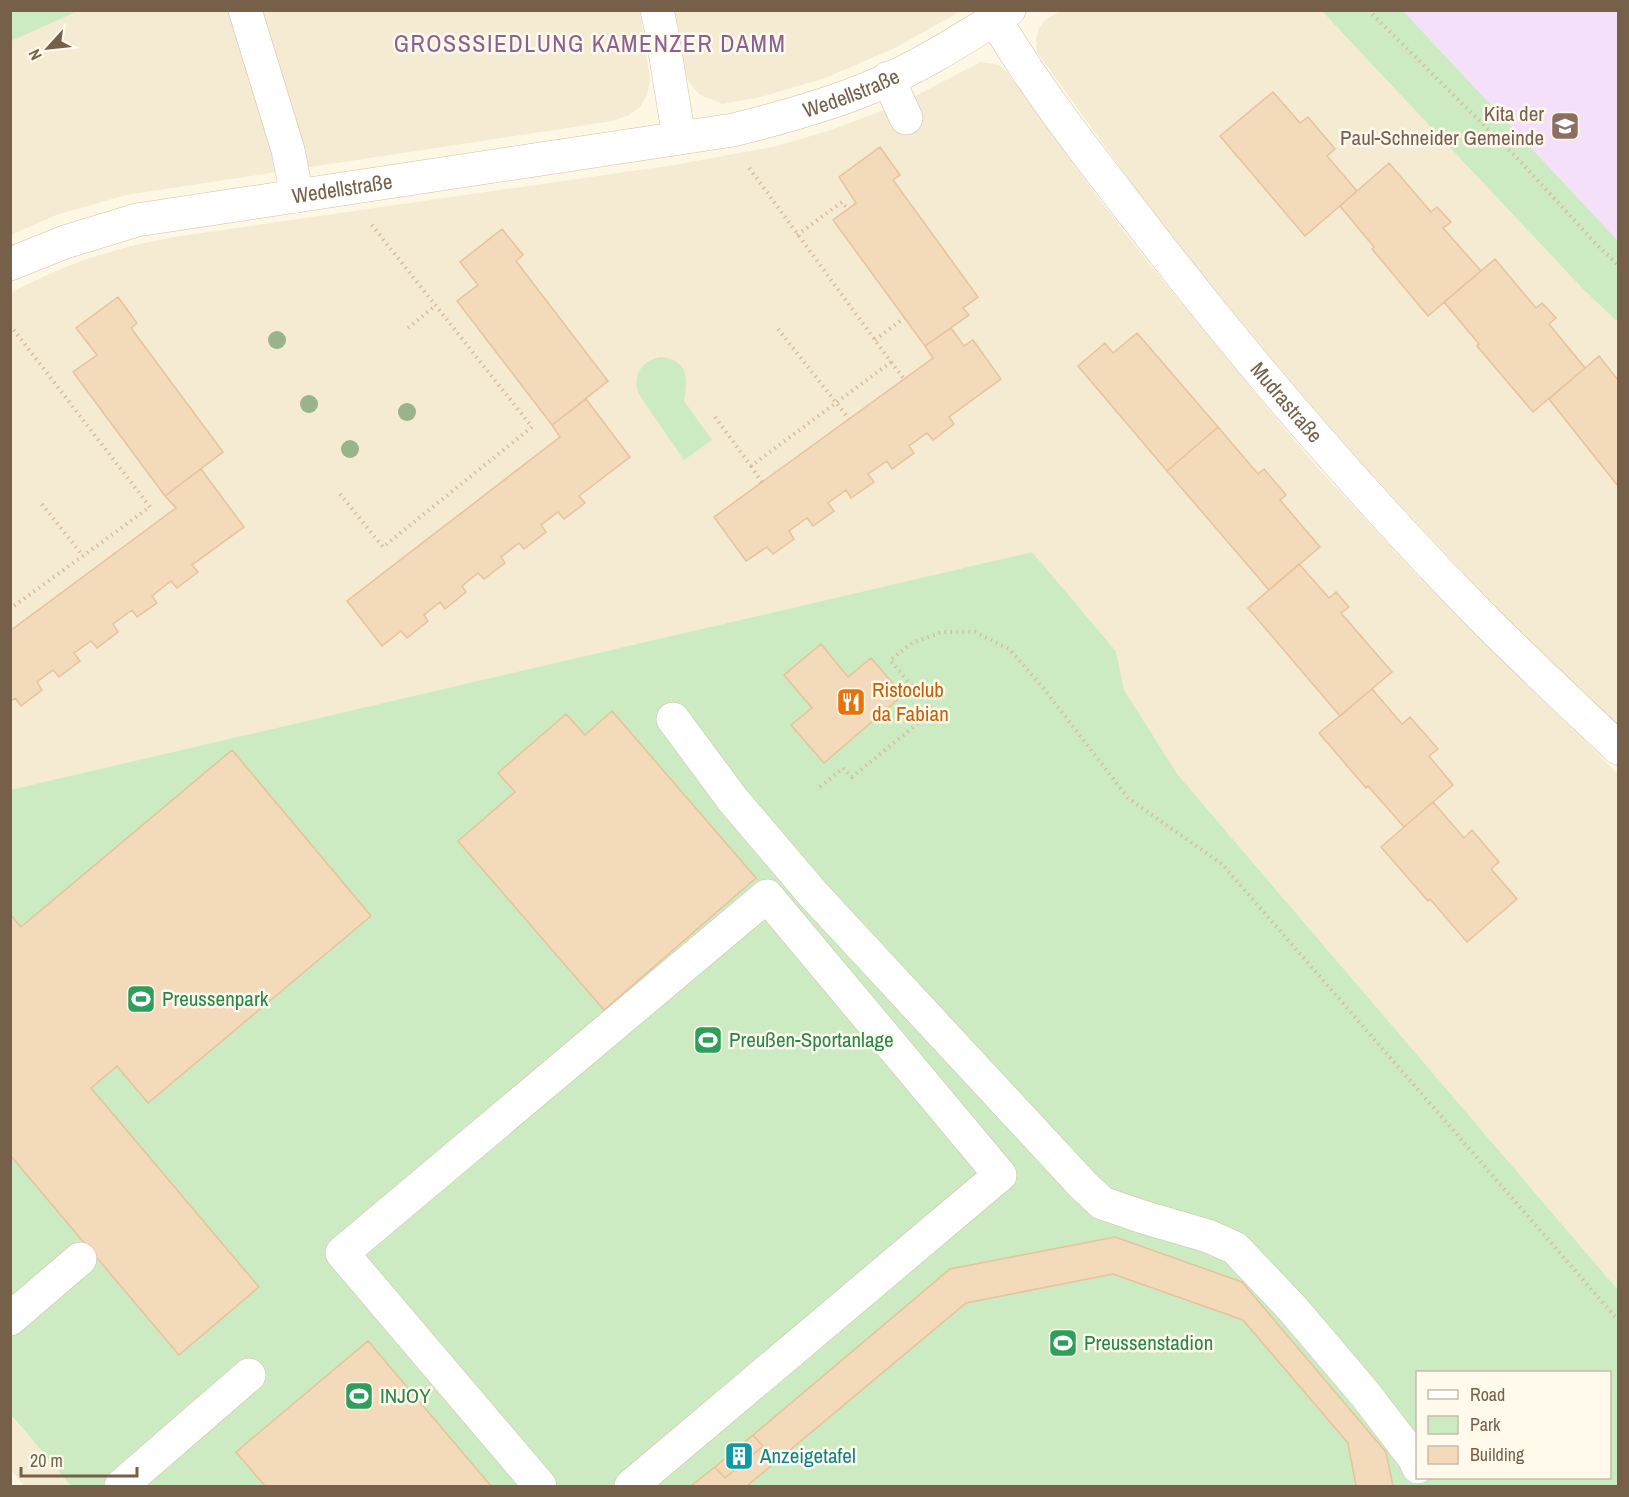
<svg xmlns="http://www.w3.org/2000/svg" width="1629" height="1497" font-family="'Archivo Narrow',sans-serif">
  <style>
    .residential { fill: #f5ead2 }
    .education { fill: #f4e1f9 }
    .green { fill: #ccebc2; fill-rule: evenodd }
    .building { fill: #f3dabb; stroke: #e6c39a; stroke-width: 1.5 }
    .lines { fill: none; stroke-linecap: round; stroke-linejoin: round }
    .minor-casing { stroke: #cfc0aa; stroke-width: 34 }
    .path { stroke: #d8be9e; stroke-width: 4; stroke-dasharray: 1.5 4.5; stroke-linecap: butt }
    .minor { stroke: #fff; stroke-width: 33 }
    .tree { fill: #99b38a }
    .labels { text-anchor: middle; stroke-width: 5; stroke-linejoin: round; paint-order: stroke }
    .street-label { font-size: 21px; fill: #766049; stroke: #fffaeb }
    .education-label { font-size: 21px; fill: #785e54; stroke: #fffaeb; text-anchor: end }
    .food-label { font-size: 21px; fill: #c56008; stroke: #fffaeb; text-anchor: start }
    .leisure-label { font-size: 21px; fill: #27864d; stroke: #fffaeb; text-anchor: start }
    .culture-label { font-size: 21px; fill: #0d838f; stroke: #fffaeb; text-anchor: start }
    .quarter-label { font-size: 24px; letter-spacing: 1.5px; fill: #8a6093; stroke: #fffaeb }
  </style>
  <rect width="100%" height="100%" fill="#fdf7e4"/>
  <path class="residential" d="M11,11H640L650,79L647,94L640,107L629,115L613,121L126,195L56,215L11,235Z
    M675,11H961L895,48L825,78L761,97L722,104L699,94L688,80L683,66Z
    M1060,11H1618V728L1589,701L1474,584L1375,478L1292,383L1163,227L1037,52L1036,39L1039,28L1045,20Z
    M981,62L999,65L1007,72L1096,195L1150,265L1259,398L1318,468L1414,572L1618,774V1290L1178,775L1124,690L1116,651L1032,552L11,790L10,293L49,274L86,259L131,246L174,237L674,165L777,146L831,130L900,104Z
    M10,1415L71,1486H24L11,1470Z"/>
  <path class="education" d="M1403,11H1618V241Z"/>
  <path class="green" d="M11,10H78V11L11,41Z
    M1322,11H1403L1618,241V322L1585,291Z
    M661,357C689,361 688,378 684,401L712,440L684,460L638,393C633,374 642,360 661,357Z
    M1032,552L1116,651L1124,690L1178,775L1618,1290V1486H71L11,1415L10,790ZM1418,1372H1610V1478H1418Z"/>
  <path class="building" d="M1273,92L1300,123L1308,117L1335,149L1327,156L1357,191L1305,236L1220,136Z
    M880,147L900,175L893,180L978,297L963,308L969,315L925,346L833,220L856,203L839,177Z
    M1389,163L1431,212L1437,207L1451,222L1443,228L1481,271L1428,316L1372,249L1374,247L1340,206Z
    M502,229L523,255L516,261L608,381L552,425L457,301L478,285L460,262Z
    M1495,259L1536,308L1542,303L1556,318L1549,324L1585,368L1533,412L1477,346L1479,344L1444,302Z
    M118,297L137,323L131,328L223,452L165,496L73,372L97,355L76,328Z
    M951,328L964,346L973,340L1001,379L949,417L954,424L933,440L927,433L909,446L914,453L892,469L887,461L868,474L874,482L851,498L846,490L828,503L834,511L813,526L807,518L789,531L794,539L773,554L767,547L746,561L714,517L933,358L925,346Z
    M1137,333L1218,427L1167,471L1078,366L1105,343L1113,353Z
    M1599,356L1618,380V486L1549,399Z
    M586,399L630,457L579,496L585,503L564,519L558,512L541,525L546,532L524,549L519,543L501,557L505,563L484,579L478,573L462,586L466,592L445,609L440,602L424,615L428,621L407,638L401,631L382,646L347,601L560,437L552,425Z
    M1218,427L1258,474L1264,469L1286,495L1280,500L1320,547L1269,590L1167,471Z
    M201,469L244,527L192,565L198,572L177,588L171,581L152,596L157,603L137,617L132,610L113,624L118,632L97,648L91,641L74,653L80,661L59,677L53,670L37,682L42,690L21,706L15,698L10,702V631L176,508L165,496Z
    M1299,564L1329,598L1336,592L1349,607L1341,613L1392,672L1340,716L1248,608Z
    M821,644L848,677L871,658L903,695L824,763L791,725L812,708L784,675Z
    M1372,689L1402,724L1410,717L1438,749L1429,756L1453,785L1404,827L1368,786L1366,788L1319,733Z
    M612,711L756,878L604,1010L458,841L515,792L498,773L566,714L585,735Z
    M232,750L371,916L148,1103L117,1066L91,1088L259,1287L179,1355L10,1155V914L21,927Z
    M1433,802L1464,838L1472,830L1499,862L1491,869L1517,899L1467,942L1430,899L1428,901L1381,847Z
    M1115,1237L1242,1282L1386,1452L1393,1486H1356L1348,1443L1243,1320L1113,1274L966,1303L747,1486H691L715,1467L725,1478L763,1446L753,1435L950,1269Z
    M368,1341L491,1486H265L236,1452Z
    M753,1435L763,1446L725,1478L715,1467Z"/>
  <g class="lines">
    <g class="minor-casing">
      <g id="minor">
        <path d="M245,10L288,150L297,196"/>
        <path d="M657,10L662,33L679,138"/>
        <path id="s1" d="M995,19C1039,94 1094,162 1147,231C1252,367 1365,498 1486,621C1529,664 1574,706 1618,748"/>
        <path d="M888,78L906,118"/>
        <path id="s2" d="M10,264L65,242L137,220L733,130C777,119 822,107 864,90C915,70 963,39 1009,10"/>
        <path d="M673,719L733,800L813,894L1082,1184L1102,1203L1143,1217L1208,1236L1235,1248L1292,1308L1365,1394L1414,1458L1418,1467"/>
        <path d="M10,1319L80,1259"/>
        <path d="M121,1486L249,1375"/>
        <path d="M540,1486L342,1253L767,896L1000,1175L631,1486"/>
      </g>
    </g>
    <path class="path" d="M1368,10L1520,161L1596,244L1618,265
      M797,235L842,202L848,209
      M10,325L150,507L10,609
      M408,328L435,306
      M778,329L849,419
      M875,340L904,318
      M891,362L904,379
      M715,417L751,466L891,362L747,165
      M751,466L762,483
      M340,494L383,547L532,427L371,224
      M42,504L83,556
      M820,787L843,768L852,777L933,711L890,660L912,643L942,632H975L1009,649L1044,689L1128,798L1222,864L1618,1320"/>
    <use href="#minor" class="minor"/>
  </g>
  <g class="tree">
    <circle cx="277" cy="340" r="9"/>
    <circle cx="309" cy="404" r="9"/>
    <circle cx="407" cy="412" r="9"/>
    <circle cx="350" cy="449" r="9"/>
  </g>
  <defs>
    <g id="school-square" transform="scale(1.5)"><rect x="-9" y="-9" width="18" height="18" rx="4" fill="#8d6e63" stroke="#fffaeb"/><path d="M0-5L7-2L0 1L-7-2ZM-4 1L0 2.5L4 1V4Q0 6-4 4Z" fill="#fff"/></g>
    <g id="restaurant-square" transform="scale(1.5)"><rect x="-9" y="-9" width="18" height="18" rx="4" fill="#e8710a" stroke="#fffaeb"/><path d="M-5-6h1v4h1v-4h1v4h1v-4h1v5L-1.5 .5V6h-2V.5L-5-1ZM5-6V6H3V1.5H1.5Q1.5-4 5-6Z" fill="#fff"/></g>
    <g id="stadium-square" transform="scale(1.5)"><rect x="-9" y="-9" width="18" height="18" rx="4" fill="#2e9e5b" stroke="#fffaeb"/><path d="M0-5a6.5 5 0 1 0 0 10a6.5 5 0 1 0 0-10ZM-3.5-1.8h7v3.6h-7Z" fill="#fff"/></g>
    <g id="building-square" transform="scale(1.5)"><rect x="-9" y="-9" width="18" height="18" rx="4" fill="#0f9aa8" stroke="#fffaeb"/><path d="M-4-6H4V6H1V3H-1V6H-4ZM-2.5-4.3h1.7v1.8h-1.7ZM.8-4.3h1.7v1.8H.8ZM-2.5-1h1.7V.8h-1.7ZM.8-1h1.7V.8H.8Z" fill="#fff"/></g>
  </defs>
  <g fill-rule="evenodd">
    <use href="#school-square" x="1565" y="126"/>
    <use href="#restaurant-square" x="851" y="702"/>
    <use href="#stadium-square" x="141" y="999"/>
    <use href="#stadium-square" x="708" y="1040"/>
    <use href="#stadium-square" x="1063" y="1343"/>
    <use href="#stadium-square" x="359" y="1396"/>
    <use href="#building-square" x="739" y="1456"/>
  </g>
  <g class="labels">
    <g class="street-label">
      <text dy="7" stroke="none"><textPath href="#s2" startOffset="861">Wedellstraße</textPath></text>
      <text dy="7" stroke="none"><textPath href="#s2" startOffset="342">Wedellstraße</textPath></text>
      <text dy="7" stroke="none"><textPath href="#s1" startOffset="482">Mudrastraße</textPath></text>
    </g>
    <g class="education-label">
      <text x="1544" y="121">Kita der<tspan x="1544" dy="24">Paul-Schneider Gemeinde</tspan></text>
    </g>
    <g class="food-label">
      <text x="872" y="697">Ristoclub<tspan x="872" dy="24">da Fabian</tspan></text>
    </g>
    <g class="leisure-label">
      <text x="162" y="1006">Preussenpark</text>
      <text x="729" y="1047">Preußen-Sportanlage</text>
      <text x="1084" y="1350">Preussenstadion</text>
      <text x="380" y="1403">INJOY</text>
    </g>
    <g class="culture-label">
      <text x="760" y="1463">Anzeigetafel</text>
    </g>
    <g class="quarter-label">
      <text x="590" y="52">GROSSSIEDLUNG KAMENZER DAMM</text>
    </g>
  </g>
  <rect width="1629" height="1497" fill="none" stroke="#766049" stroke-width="24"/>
  <rect x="1416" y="1371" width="195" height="108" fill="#fffaeb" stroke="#c8bcaa" stroke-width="1.5"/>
  <rect x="1428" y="1390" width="30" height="9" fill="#ffffff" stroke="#c8bcaa" stroke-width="1.5"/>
  <text x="1470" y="1401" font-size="18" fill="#766049">Road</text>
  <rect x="1428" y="1416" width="30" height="18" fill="#ccebc2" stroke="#c8bcaa" stroke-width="1.5"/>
  <text x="1470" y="1431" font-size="18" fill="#766049">Park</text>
  <rect x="1428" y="1446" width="30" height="18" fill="#f3dabb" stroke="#c8bcaa" stroke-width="1.5"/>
  <text x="1470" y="1461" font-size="18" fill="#766049">Building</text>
  <g transform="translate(48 48) rotate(243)" stroke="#fffaeb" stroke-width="4.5" paint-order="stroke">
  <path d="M0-4.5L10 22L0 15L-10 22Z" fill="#766049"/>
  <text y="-9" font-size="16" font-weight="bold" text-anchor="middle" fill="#766049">N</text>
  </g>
  <path d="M21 1467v9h116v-9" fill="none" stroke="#766049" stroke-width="3"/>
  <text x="30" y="1467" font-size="18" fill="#766049" stroke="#fffaeb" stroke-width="4.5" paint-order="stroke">20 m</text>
</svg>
